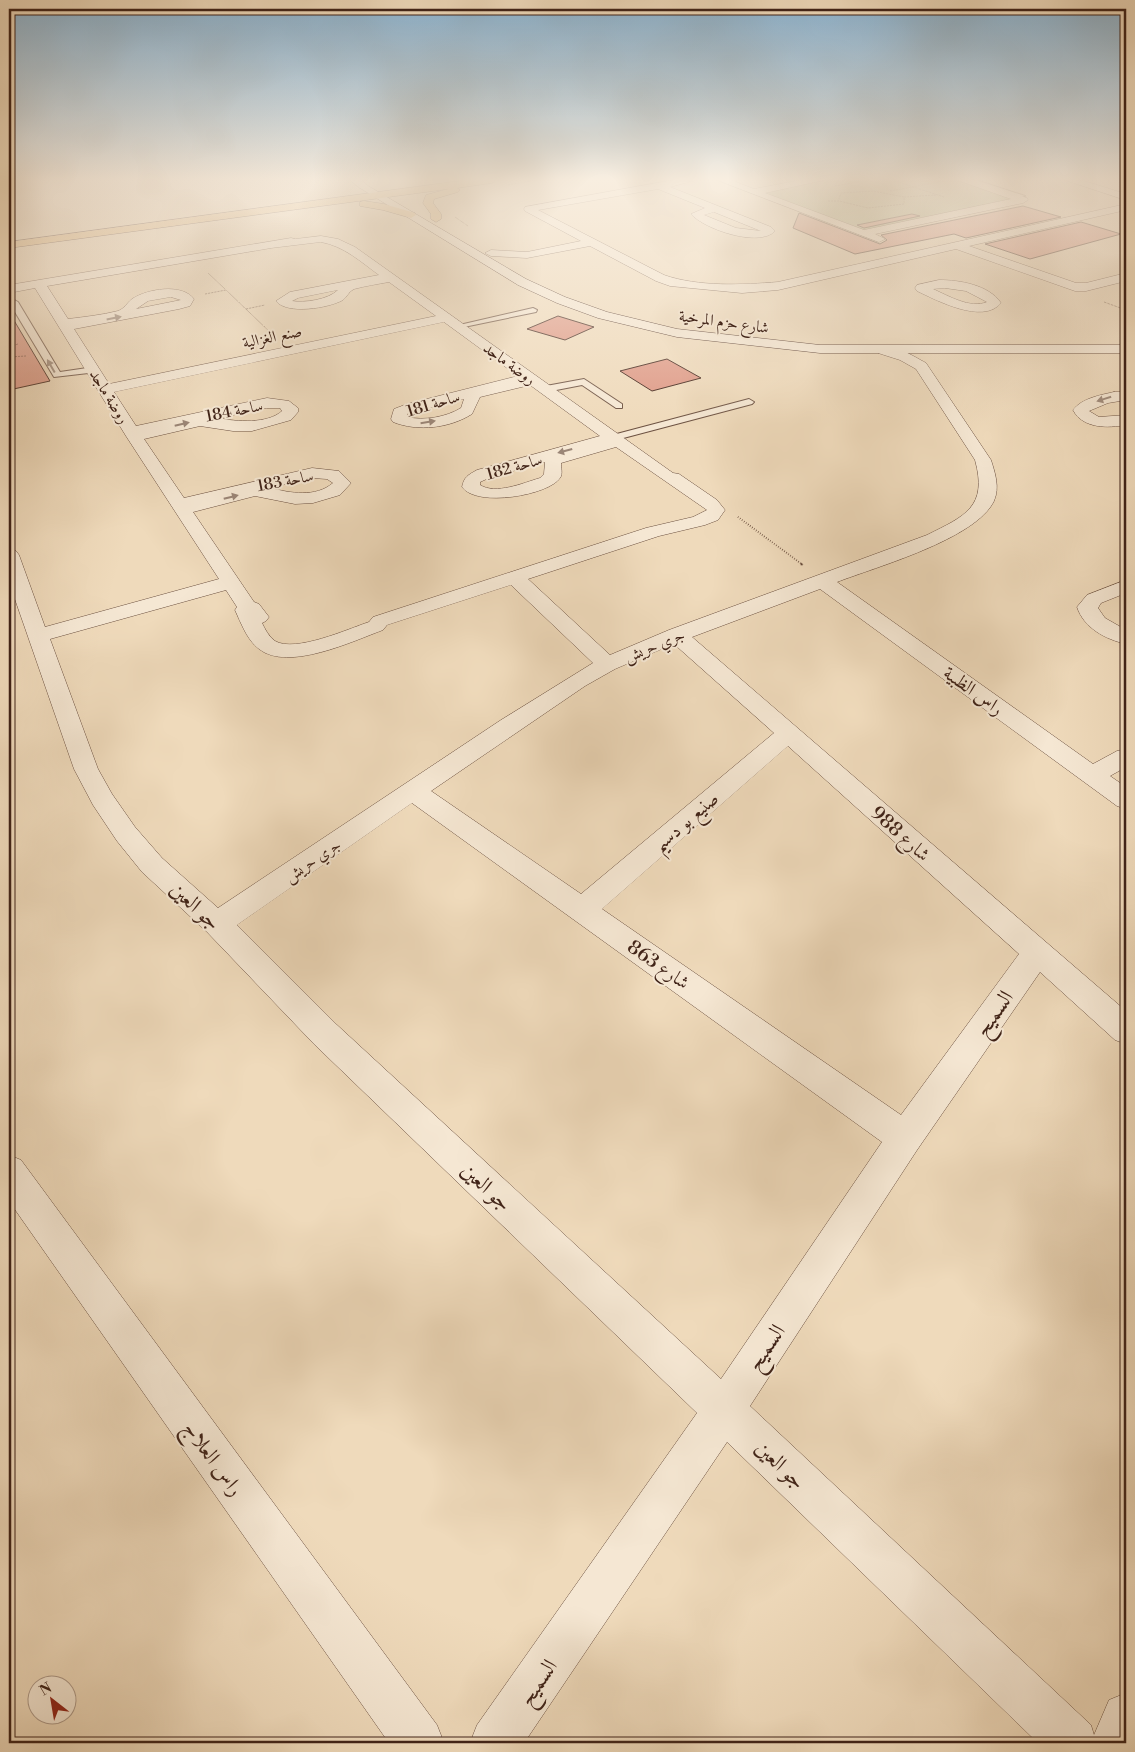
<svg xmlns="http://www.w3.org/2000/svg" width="1135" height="1752" font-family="'Libre Bodoni',Amiri,serif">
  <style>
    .green { fill: #b7c092; stroke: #7c7255 }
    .building { fill: #de9885; stroke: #402318 }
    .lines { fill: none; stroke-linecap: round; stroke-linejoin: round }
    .lane-casing { stroke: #6c5141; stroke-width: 2 }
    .street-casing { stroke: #6c5141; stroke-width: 1 }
    .secondary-casing { stroke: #402318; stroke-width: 1 }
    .highway-casing { stroke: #402318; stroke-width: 1 }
    .path-far2 { stroke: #402318; stroke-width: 1; stroke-dasharray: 0.5 1; stroke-linecap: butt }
    .path-far1 { stroke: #402318; stroke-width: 2; stroke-dasharray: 0.5 2; stroke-linecap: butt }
    .path { stroke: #402318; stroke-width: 2.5; stroke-dasharray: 1 2; stroke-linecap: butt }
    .lane { fill: #f5e7d3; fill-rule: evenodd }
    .street { fill: #f5e7d3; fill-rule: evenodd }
    .secondary { fill: #f5e7d3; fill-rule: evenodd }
    .highway { fill: #e8bd7e; fill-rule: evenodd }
    .oneway { fill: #9a8576 }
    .labels { text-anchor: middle; stroke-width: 4; stroke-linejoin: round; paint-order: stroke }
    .far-street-label { font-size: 16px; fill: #402318; stroke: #f5e7d3 }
    .street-label { font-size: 19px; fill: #402318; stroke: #f5e7d3 }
    .near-street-label { font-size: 22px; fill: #402318; stroke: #f5e7d3 }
  </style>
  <rect width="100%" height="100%" fill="#efdabb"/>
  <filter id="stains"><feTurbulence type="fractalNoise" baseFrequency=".004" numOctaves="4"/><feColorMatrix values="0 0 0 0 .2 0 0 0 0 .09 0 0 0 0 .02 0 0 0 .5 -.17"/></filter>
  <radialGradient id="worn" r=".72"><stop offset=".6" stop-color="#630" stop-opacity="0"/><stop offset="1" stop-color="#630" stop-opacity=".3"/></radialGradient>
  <path class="green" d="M827,180H956L1019,200L865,232L759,193Z"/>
  <path class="building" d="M1023,206L1061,217L966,238L954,234L855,254L793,228L799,213L880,244L887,240L881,235Z
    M912,214L920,216L864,228L857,225Z
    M1081,222L1121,234L1030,259L985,244Z
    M9,312L50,381L9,390Z
    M558,316L594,327L565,340L527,329Z
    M667,359L701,378L652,391L620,371Z"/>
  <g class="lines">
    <g class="lane-casing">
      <path id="lane" d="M970,180H976L1025,196L1020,197L970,182Z
        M9,297L18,302L60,372L94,367L98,370L97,372L54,377L9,302Z
        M533,308L537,310L536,312L459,328L455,326Z
        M584,379L622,404V408H616L582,385L546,392L542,389L546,386Z
        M749,399L754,402L752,404L612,441L607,438L609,436Z"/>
    </g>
    <g class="street-casing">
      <path id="street" d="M350,180H361L368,186L366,188H360Z
        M673,180H696L670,187L771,227L775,231C759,248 704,229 691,214L705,208L658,189L538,210L664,275C698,287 743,285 778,282L1126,204V210L969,246L1076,283H1086L1126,273V281L1086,291H1075L956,249L778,290L742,293L670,286L656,281L590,246L527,258L491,256L485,253L491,250L527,252L581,241L525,211L524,209L525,207ZM714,212L761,231L736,228L704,215Z
        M717,180H731L754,189L801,180H824L765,193L864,230L1011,199L957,180H972L1027,198L1028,200L1023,203L875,234L885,239L879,242Z
        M1065,180H1081L1126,194V200Z
        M321,236L338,239L355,247L673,473L679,474L717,500L725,510L718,520L705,525L659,536L528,579L610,655L669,630L927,535C965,516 988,507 975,460L916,369L900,360L878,353L876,350L878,347C893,343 913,356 926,363L991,460C995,473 1000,487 994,501C976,539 876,567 837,582L1093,764L1117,751L1126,749V767L1110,776L1126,787V809L1117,806L820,589L692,637L1126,1011V1044L1115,1040L1040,972L917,1150L750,1406L1091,1725L1094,1735L1109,1700L1126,1693V1743H1038L727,1442L524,1743H470L477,1725L697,1413L314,1044L207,932L142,872L117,841L93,805L74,769L9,582V549L16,551L19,555L45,627L219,579L126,436L35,288L9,293V285L291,238L295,239ZM321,242C344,246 361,262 379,275L290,292L276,301C287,315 329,308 343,300C347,297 349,291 354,289C365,286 378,284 389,282L436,316L109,384L74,329L179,309L190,306L194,299C182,283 147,289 132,299C127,303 124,309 118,311C102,315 84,317 68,319L47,286L271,248ZM338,290C328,300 304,303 292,301L298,298ZM171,297L181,300L136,309L148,301ZM444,322L518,376L407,404L394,409L391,419L393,422C418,432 450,428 472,414L480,397L530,385L600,436L477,470C468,475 464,477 462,487C477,508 549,495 560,478C563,474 561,468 561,463L616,447L707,510L693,517L646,528L373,617L369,622C348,629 295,653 275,641C269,637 265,629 262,623L266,621L269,617L259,604L254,602L193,512L255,496L295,504L313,503L340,495L351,483L339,471L312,468L184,498L144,439L200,426L233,431H252L291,420L298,412V408L289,401L267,398L136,426L114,392ZM464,399L461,408C446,417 425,421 407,417V414ZM267,408H280L282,411C268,424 236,422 219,418ZM545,462L544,474L540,478C523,483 496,495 480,485V482L489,478ZM312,478L327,479L333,483C315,498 291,493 270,488ZM511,585L593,663L501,720L218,908L162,858L135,827L112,794L98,769L50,639L226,590L237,607L235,610C241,623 247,640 259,649C288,672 353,641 383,630L387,625ZM674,644L774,733L581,894L431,791L585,686L615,669ZM788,746L1019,954L901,1115L602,909ZM412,803L882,1142L721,1379L336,1024L237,925Z
        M939,280C960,280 989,285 1001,303C983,325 936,300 917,291L915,288L917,285ZM945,288L966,291L987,302C970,309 949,296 933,289Z
        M1114,392H1126V400L1108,403L1089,411L1099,417L1126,415V425C1108,428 1083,429 1073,410C1082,398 1101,395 1114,392Z
        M1126,580V593L1101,603L1098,608L1105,618L1126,630V644C1105,639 1084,628 1077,607L1087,595Z
        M9,1155L21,1160L437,1725L444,1743H389L9,1201Z"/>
    </g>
    <g class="secondary-casing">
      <path id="secondary" d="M363,183L526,279L565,297L607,312L677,329L820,345H1126V353H820L677,337L598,318L557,303L518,285L360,188V184Z"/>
    </g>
    <g class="highway-casing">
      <path id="highway" d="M467,180H496L492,183L457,188L460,190L458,192L434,199L433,203L441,214V219L436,222L431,219V214L423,203L426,195L448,189L9,248V242Z
        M364,201L384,204L415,213L416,215L411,218L383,210L360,206V202Z"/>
    </g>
    <path class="path-far2" d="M892,180L944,197
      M836,182L847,180
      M508,185L536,180
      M835,186L868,180
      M890,191L945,181
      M904,197L936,195
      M828,201H839L868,208L904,204V197L873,191L841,193L839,199
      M455,217L468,226
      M208,273L225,289
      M205,294L226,290L273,335
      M1104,302L1126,310
      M246,309L265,305
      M9,347L18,344
      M9,357L26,356"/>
    <path class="path-far1" d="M738,517L803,565"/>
    <path class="path" d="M801,564L803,565"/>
    <use href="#lane" class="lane"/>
    <use href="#street" class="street"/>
    <use href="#secondary" class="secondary"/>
    <use href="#highway" class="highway"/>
  </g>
  <defs><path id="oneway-solid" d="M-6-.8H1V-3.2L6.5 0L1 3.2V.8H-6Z" transform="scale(1.25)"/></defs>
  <g class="oneway">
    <use href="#oneway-solid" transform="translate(114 318) rotate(-11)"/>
    <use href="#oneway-solid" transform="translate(51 366) rotate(-120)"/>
    <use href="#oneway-solid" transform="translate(1104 399) rotate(163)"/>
    <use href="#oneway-solid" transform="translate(428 422) rotate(-9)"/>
    <use href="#oneway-solid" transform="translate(182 424) rotate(-13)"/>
    <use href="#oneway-solid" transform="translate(565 451) rotate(165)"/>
    <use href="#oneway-solid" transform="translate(231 497) rotate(-14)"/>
  </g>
  <linearGradient id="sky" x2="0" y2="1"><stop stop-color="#8bb6d6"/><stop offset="0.42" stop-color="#f8eee0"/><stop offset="1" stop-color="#f8eee0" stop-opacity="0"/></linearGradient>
  <rect width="1135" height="426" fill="url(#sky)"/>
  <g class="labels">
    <g class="far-street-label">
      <text transform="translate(724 321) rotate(8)" y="6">شارع حزم المرخية</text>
      <text transform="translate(272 336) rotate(-12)" y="6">صنع الغزالية</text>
      <text transform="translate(510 363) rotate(36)" y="6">روضة ماجد</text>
      <text transform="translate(110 396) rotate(58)" y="6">روضة ماجد</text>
      <text transform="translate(433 403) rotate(-17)" y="6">ساحة 181</text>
      <text transform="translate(234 410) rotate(-11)" y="6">ساحة 184</text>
      <text transform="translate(514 466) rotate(-16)" y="6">ساحة 182</text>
      <text transform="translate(285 480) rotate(-11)" y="6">ساحة 183</text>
      <text transform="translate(654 645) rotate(-22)" y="6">جري حريش</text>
      <text transform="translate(312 860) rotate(-34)" y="6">جري حريش</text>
    </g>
    <g class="street-label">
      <text transform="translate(974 690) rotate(36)" y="7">راس الظبية</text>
      <text transform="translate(685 821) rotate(-41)" y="7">صنيع بو دسيم</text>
      <text transform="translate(901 833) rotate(42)" y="7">شارع 988</text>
      <text transform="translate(659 964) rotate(35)" y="7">شارع 863</text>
    </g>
    <g class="near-street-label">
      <text transform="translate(196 905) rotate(43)" y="8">جو العين</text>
      <text transform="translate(993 1013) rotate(-55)" y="8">السميح</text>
      <text transform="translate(487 1186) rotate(43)" y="8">جو العين</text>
      <text transform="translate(765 1347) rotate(-56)" y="8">السميح</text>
      <text transform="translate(214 1458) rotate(54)" y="8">راس العلاج</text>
      <text transform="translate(781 1464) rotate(44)" y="8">جو العين</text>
      <text transform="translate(537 1682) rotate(-56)" y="8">السميح</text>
    </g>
  </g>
  <rect width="1135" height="1752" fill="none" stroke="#efdabb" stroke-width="30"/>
  <rect x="10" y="10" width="1115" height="1732" fill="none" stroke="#402318" stroke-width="2.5"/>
  <rect x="15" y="15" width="1105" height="1722" fill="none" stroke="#402318"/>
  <g transform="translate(52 1700) rotate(329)"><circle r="24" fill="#f5e7d3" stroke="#ad9988"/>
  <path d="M0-4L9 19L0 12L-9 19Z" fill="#8f2418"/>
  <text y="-8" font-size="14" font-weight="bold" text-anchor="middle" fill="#402318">N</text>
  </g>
  <rect width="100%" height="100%" filter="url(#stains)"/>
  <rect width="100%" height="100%" fill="url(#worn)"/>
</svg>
